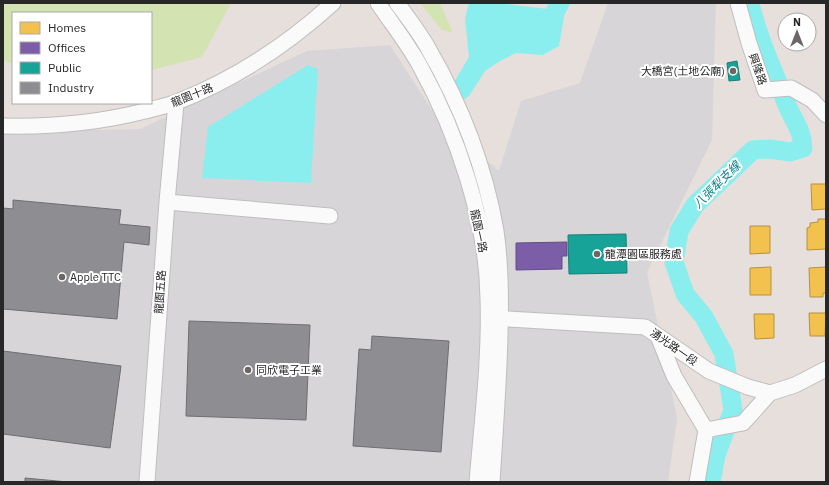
<svg xmlns="http://www.w3.org/2000/svg" width="829" height="485" font-family="'IBM Plex Sans','Noto Sans TC',sans-serif">
  <style>
    .industrial { fill: #d8d5d8 }
    .green { fill: #d3e3b2 }
    .water { fill: #8aeeee }
    .homes { fill: #f2c14e; stroke: #b59342 }
    .offices { fill: #7b5ea7; stroke: #624e81 }
    .public { fill: #17a398; stroke: #1c7e76 }
    .industry { fill: #8d8d92; stroke: #6e6e72 }
    .lines { fill: none; stroke-linecap: round; stroke-linejoin: round }
    .river { stroke: #8aeeee; stroke-width: 19 }
    .minor-casing { stroke: #bfbebe; stroke-width: 17 }
    .minor { stroke: #fbfafa; stroke-width: 15 }
    .poi-dot { fill: #6a6766; stroke: #fff; stroke-width: 1.5 }
    .labels { text-anchor: middle; stroke-width: 4; stroke-linejoin: round; paint-order: stroke }
    .street-label { font-size: 11px; fill: #272727; stroke: #fff }
    .poi-label { font-size: 11px; fill: #272727; stroke: #fff; text-anchor: start }
    .water-label { font-size: 12px; font-style: italic; fill: #087e88; stroke: #fff }
  </style>
  <rect width="100%" height="100%" fill="#e6dfdc"/>
  <path class="industrial" d="M608,3H716L712,140L647,272L677,418L668,482H3V132L140,129L307,51L390,45L437,118L499,171L521,101L580,83Z"/>
  <path class="green" d="M3,3H231L202,57L151,70V13H13V64L3,60Z
    M420,3H440L453,33L442,30Z"/>
  <path class="water" d="M469,3H498L565,11L559,46L543,55L516,53L500,61L485,71L469,96L462,101L453,84L469,57L465,18Z
    M308,65L318,69L311,183L202,178L208,127Z"/>
  <path class="homes" d="M811,184H826V209L812,210Z
    M818,219H826V249L807,250V228L810,227V223L818,222Z
    M750,226H770V253L750,254Z
    M771,267V295H750V268Z
    M826,267V293H823V297H810L809,268Z
    M809,313H826L825,336H810Z
    M754,314H774V338L755,339Z"/>
  <path class="offices" d="M567,242V256H562V269L516,270V243Z"/>
  <path class="public" d="M737,61L740,80L729,81L727,63Z
    M626,234L627,273L569,274L568,235Z"/>
  <path class="industry" d="M13,200L121,210L119,224L150,227L149,245L124,242L117,319L3,309V208L13,209Z
    M189,321L310,325L306,420L186,416Z
    M372,336L449,341L441,452L353,446L359,349L371,350Z
    M3,351L121,366L110,448L3,434Z
    M25,478L68,482H25Z"/>
  <g class="lines">
    <path class="river" d="M556,10L560,3
      M711,482L716,455L733,410L724,354L704,317L685,294L674,262L679,231L695,205L753,150L770,149L790,152L803,148C802,129 794,122 787,105C774,72 758,38 750,3"/>
    <g class="minor-casing">
      <path id="minor" d="M378,3C392,24 408,44 420,66C457,133 487,221 488,298C490,359 482,421 477,482
        M397,3C408,18 419,32 428,48C461,105 485,167 496,231C501,265 501,300 500,334C499,383 495,433 492,482
        M738,3L749,43L765,90L791,88L812,100L826,115
        M3,126C51,127 98,123 145,111C155,108 167,106 177,102C235,79 287,45 333,3
        M167,202L330,216
        M492,318L645,327L709,371L748,387L770,393L795,385L826,369
        M658,336L674,376L706,430L697,482
        M706,430L743,423L770,393
        M147,482L167,202L176,103"/>
    </g>
    <use href="#minor" class="minor"/>
  </g>
  <g class="poi-dot">
    <circle cx="733" cy="71" r="4"/>
    <circle cx="597" cy="254" r="4"/>
    <circle cx="62" cy="277" r="4"/>
    <circle cx="248" cy="370" r="4"/>
  </g>
  <g class="labels">
    <g class="street-label">
      <text transform="translate(758 69) rotate(71)" y="4">興隆路</text>
      <text transform="translate(192 95) rotate(-22)" y="4">龍園十路</text>
      <text transform="translate(479 231) rotate(78)" y="4">龍園一路</text>
      <text transform="translate(160 292) rotate(-86)" y="4">龍園五路</text>
      <text transform="translate(674 347) rotate(35)" y="4">湧光路一段</text>
    </g>
    <g class="poi-label">
      <text x="725" y="75" text-anchor="end">大橋宮(土地公廟)</text>
      <text x="605" y="258">龍潭園區服務處</text>
      <text x="70" y="281">Apple TTC</text>
      <text x="256" y="374">同欣電子工業</text>
    </g>
    <g class="water-label">
      <text transform="translate(717 185) rotate(-45)" y="4">八張犁支線</text>
    </g>
  </g>
  <rect width="829" height="485" fill="none" stroke="#272727" stroke-width="8"/>
  <rect x="12" y="12" width="140" height="92" fill="#ffffff" stroke="#a9a9a9"/>
  <rect x="20" y="22" width="20" height="12" fill="#f2c14e" stroke="#a9a9a9"/>
  <text x="48" y="32" font-size="12" fill="#272727">Homes</text>
  <rect x="20" y="42" width="20" height="12" fill="#7b5ea7" stroke="#a9a9a9"/>
  <text x="48" y="52" font-size="12" fill="#272727">Offices</text>
  <rect x="20" y="62" width="20" height="12" fill="#17a398" stroke="#a9a9a9"/>
  <text x="48" y="72" font-size="12" fill="#272727">Public</text>
  <rect x="20" y="82" width="20" height="12" fill="#8d8d92" stroke="#a9a9a9"/>
  <text x="48" y="92" font-size="12" fill="#272727">Industry</text>
  <g transform="translate(797 32)"><circle r="19" fill="#ffffff" stroke="#a9a9a9"/>
  <path d="M0-3L7 15L0 10L-7 15Z" fill="#6a6766"/>
  <text y="-6" font-size="11" font-weight="bold" text-anchor="middle" fill="#272727">N</text>
  </g>
</svg>
